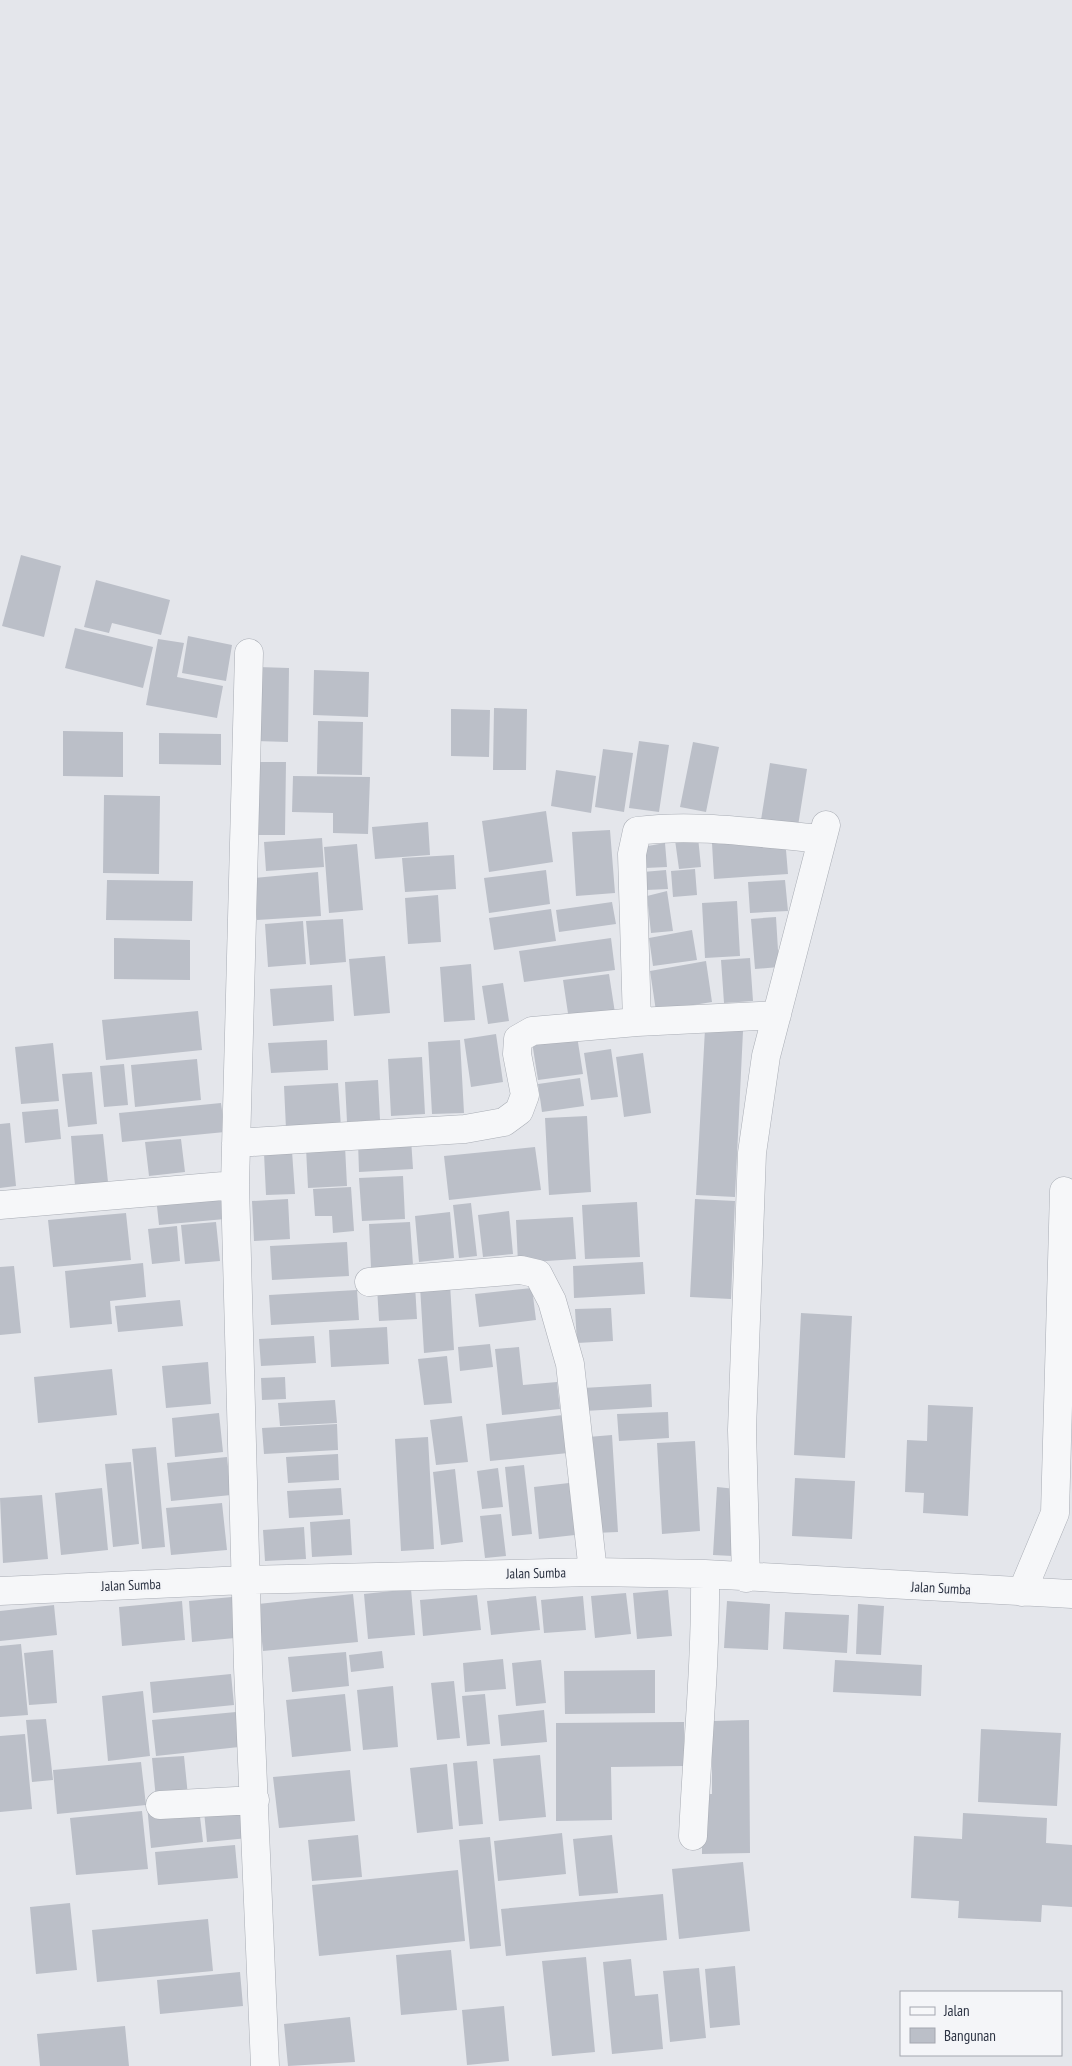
<svg xmlns="http://www.w3.org/2000/svg" width="1072" height="2066" font-family="'PT Sans Narrow',sans-serif">
  <style>
    .building { fill: #bbbfc8 }
    .lines { fill: none; stroke-linecap: round; stroke-linejoin: round }
    .minor-casing { stroke: #a9adb5; stroke-width: 29 }
    .minor { stroke: #f6f7f9; stroke-width: 28 }
    .labels { text-anchor: middle; stroke-width: 4.5; stroke-linejoin: round; paint-order: stroke }
    .street-label { font-size: 14px; fill: #2c3343; stroke: #f4f5f8 }
  </style>
  <rect width="100%" height="100%" fill="#e4e6eb"/>
  <path class="building" d="M21,555L61,566L44,637L2,626Z
    M96,580L170,600L161,635L112,623L109,633L84,627Z
    M75,628L153,647L143,688L65,668Z
    M188,636L232,645L226,681L182,673Z
    M158,639L184,643L177,677L223,686L217,718L146,705Z
    M258,667L289,668L288,742L256,741Z
    M314,670L369,672L368,717L313,715Z
    M494,708L527,709L526,770H493Z
    M451,709L490,710L489,757L451,756Z
    M318,721L363,722L362,775L317,774Z
    M63,731L123,732V777L63,776Z
    M159,733L221,734V765L159,764Z
    M639,741L669,745L659,812L629,808Z
    M693,742L719,747L706,812L680,807Z
    M603,749L633,753L624,812L595,807Z
    M255,762H286L285,835H253Z
    M770,763L807,769L798,826L761,820Z
    M556,770L596,776L591,813L551,806Z
    M293,776L370,777L368,834L333,833V813L292,812Z
    M104,795L160,796L159,874L103,873Z
    M546,811L553,862L489,872L482,821Z
    M428,822L430,855L375,859L372,827Z
    M610,830L615,893L576,896L572,832Z
    M698,837L701,867L679,869L675,840Z
    M322,838L324,867L266,871L264,842Z
    M785,838L788,874L714,879L712,843Z
    M665,843L667,867L645,868L642,847Z
    M357,844L363,910L329,913L324,847Z
    M454,855L456,889L405,892L402,858Z
    M695,869L697,895L673,897L671,871Z
    M546,870L550,904L489,913L484,878Z
    M666,870L668,889L646,890L643,872Z
    M318,872L321,916L257,920L253,878Z
    M107,880L193,881L192,921L106,920Z
    M785,880L788,911L750,913L748,882Z
    M667,891L673,931L651,933L647,896Z
    M438,895L441,942L408,944L405,898Z
    M737,901L740,956L705,958L702,903Z
    M612,902L616,924L559,932L556,910Z
    M551,909L556,941L494,950L489,918Z
    M776,917L779,967L755,969L751,919Z
    M343,919L346,962L310,965L306,921Z
    M303,921L306,964L268,967L265,924Z
    M692,930L697,960L653,966L649,938Z
    M114,938L190,940V980L114,979Z
    M611,938L615,970L524,982L519,951Z
    M385,956L390,1013L354,1016L349,959Z
    M750,958L753,1001L724,1003L721,960Z
    M706,961L712,1002L656,1011L650,971Z
    M471,964L475,1020L444,1022L440,967Z
    M609,974L615,1013L569,1020L563,980Z
    M503,983L509,1021L488,1024L482,986Z
    M332,985L334,1021L273,1026L270,989Z
    M198,1011L202,1050L106,1060L102,1020Z
    M705,1029L743,1031L735,1197L696,1195Z
    M496,1034L503,1082L471,1087L464,1039Z
    M577,1036L583,1074L538,1080L532,1042Z
    M327,1040L328,1070L271,1073L268,1043Z
    M460,1040L464,1113L432,1114L428,1042Z
    M53,1043L59,1101L21,1104L15,1047Z
    M611,1049L618,1097L591,1100L584,1053Z
    M643,1053L651,1113L624,1117L616,1057Z
    M422,1057L425,1114L391,1116L388,1059Z
    M197,1059L201,1100L135,1107L131,1065Z
    M124,1064L128,1105L104,1107L100,1066Z
    M92,1072L97,1124L68,1127L62,1074Z
    M580,1078L584,1106L542,1112L538,1084Z
    M378,1080L380,1120L347,1122L345,1082Z
    M338,1083L341,1127L286,1129L284,1086Z
    M221,1103L225,1132L122,1142L119,1113Z
    M58,1109L61,1139L25,1143L22,1112Z
    M587,1116L591,1192L549,1195L545,1118Z
    M10,1123L16,1186L0,1188V1124Z
    M103,1134L108,1182L75,1186L71,1136Z
    M181,1139L185,1172L149,1176L145,1142Z
    M411,1139L413,1169L359,1172L358,1142Z
    M345,1146L347,1186L308,1188L306,1148Z
    M535,1147L541,1190L449,1200L444,1156Z
    M292,1151L295,1194L266,1195L264,1153Z
    M403,1176L405,1219L362,1221L359,1178Z
    M351,1187L354,1231L333,1233L332,1216H315L313,1189Z
    M222,1191L225,1219L159,1225L156,1197Z
    M288,1199L290,1239L254,1241L252,1201Z
    M695,1199L735,1201L731,1299L690,1297Z
    M637,1202L640,1257L585,1259L582,1205Z
    M471,1203L477,1256L459,1258L453,1205Z
    M509,1211L513,1254L483,1257L478,1215Z
    M450,1212L454,1258L419,1262L415,1216Z
    M126,1213L131,1260L53,1267L48,1220Z
    M573,1217L576,1259L518,1263L516,1220Z
    M216,1222L220,1261L185,1264L181,1225Z
    M410,1222L413,1265L371,1268L369,1224Z
    M177,1226L180,1261L152,1264L148,1229Z
    M347,1242L349,1276L272,1280L270,1246Z
    M643,1262L645,1294L574,1298L573,1266Z
    M143,1263L146,1297L110,1301L112,1324L70,1328L65,1271Z
    M14,1266L21,1333L0,1335V1267Z
    M450,1284L454,1350L424,1353L420,1286Z
    M415,1285L417,1319L379,1321L377,1287Z
    M532,1288L536,1320L479,1327L475,1294Z
    M357,1290L359,1320L271,1325L269,1295Z
    M180,1300L183,1326L118,1332L115,1306Z
    M611,1308L613,1341L577,1343L575,1309Z
    M801,1313L852,1316L845,1458L794,1455Z
    M387,1327L389,1364L331,1367L329,1330Z
    M314,1336L316,1363L261,1366L259,1339Z
    M490,1344L493,1367L460,1371L458,1347Z
    M519,1347L523,1385L557,1382L560,1409L502,1415L495,1349Z
    M447,1356L452,1403L424,1405L418,1359Z
    M208,1362L211,1404L166,1408L162,1366Z
    M112,1369L117,1415L38,1423L34,1377Z
    M285,1377L286,1399L262,1400L261,1378Z
    M651,1384L652,1407L585,1411L583,1388Z
    M335,1400L337,1423L280,1426L278,1403Z
    M928,1405L973,1407L968,1516L923,1513L924,1493L905,1492L907,1440L927,1441Z
    M668,1412L669,1438L619,1441L617,1414Z
    M219,1413L223,1452L175,1457L172,1418Z
    M563,1415L568,1453L490,1461L486,1424Z
    M462,1416L468,1462L436,1465L430,1420Z
    M337,1424L338,1450L264,1454L262,1428Z
    M612,1435L618,1532L594,1533L588,1437Z
    M428,1437L434,1549L401,1551L395,1439Z
    M695,1441L700,1531L662,1534L657,1443Z
    M156,1447L165,1547L142,1549L132,1449Z
    M338,1454L339,1480L288,1483L286,1457Z
    M227,1457L231,1495L171,1501L167,1463Z
    M131,1462L139,1544L113,1547L105,1464Z
    M524,1465L532,1534L512,1536L505,1467Z
    M498,1468L503,1507L482,1509L477,1471Z
    M455,1469L463,1542L441,1545L433,1472Z
    M795,1478L855,1481L852,1539L792,1536Z
    M569,1483L575,1535L539,1539L534,1487Z
    M717,1487L736,1489L733,1556L713,1555Z
    M102,1488L108,1550L61,1555L55,1493Z
    M341,1488L343,1515L289,1518L287,1491Z
    M42,1495L48,1559L3,1563L0,1498Z
    M222,1503L227,1550L171,1555L166,1508Z
    M501,1514L506,1556L485,1558L480,1516Z
    M350,1519L352,1555L312,1557L310,1522Z
    M304,1527L306,1559L265,1561L263,1530Z
    M411,1589L415,1635L368,1639L364,1594Z
    M668,1590L672,1636L637,1639L633,1593Z
    M626,1593L631,1634L595,1638L591,1596Z
    M353,1594L358,1642L263,1651L258,1604Z
    M477,1595L481,1630L423,1636L420,1600Z
    M536,1596L540,1630L491,1635L487,1601Z
    M583,1596L586,1630L544,1633L541,1600Z
    M232,1597L235,1638L192,1642L189,1601Z
    M182,1601L185,1640L122,1646L119,1607Z
    M727,1601L770,1604L768,1650L724,1648Z
    M858,1604L884,1606L881,1655L856,1654Z
    M54,1605L57,1635L0,1641V1611Z
    M785,1612L849,1615L847,1653L783,1649Z
    M21,1644L28,1715L0,1717V1646Z
    M53,1650L57,1703L29,1705L24,1653Z
    M382,1651L384,1668L351,1672L349,1655Z
    M346,1652L349,1686L292,1692L288,1657Z
    M503,1659L506,1689L465,1692L463,1663Z
    M541,1660L546,1703L516,1706L512,1663Z
    M835,1660L922,1665L921,1696L833,1692Z
    M655,1670V1713L565,1714L564,1671Z
    M231,1674L234,1705L153,1713L150,1682Z
    M454,1681L460,1738L437,1740L431,1683Z
    M393,1686L398,1747L363,1750L357,1690Z
    M143,1691L150,1756L108,1761L102,1696Z
    M345,1694L351,1751L292,1757L286,1700Z
    M485,1694L490,1744L467,1746L462,1696Z
    M544,1710L547,1742L501,1746L498,1715Z
    M236,1712L239,1747L156,1756L152,1720Z
    M46,1719L53,1780L32,1782L26,1720Z
    M749,1720L750,1853L702,1854V1794H712V1721Z
    M684,1722V1766L611,1767L612,1820L556,1821V1723Z
    M981,1729L1061,1733L1057,1806L978,1802Z
    M25,1734L32,1809L0,1812V1736Z
    M540,1755L546,1817L499,1821L493,1759Z
    M184,1756L188,1796L156,1799L152,1758Z
    M477,1761L483,1824L459,1826L453,1763Z
    M141,1762L146,1805L57,1814L53,1770Z
    M447,1764L453,1829L417,1833L410,1768Z
    M350,1770L355,1821L279,1828L273,1777Z
    M244,1798L248,1838L207,1842L203,1801Z
    M198,1800L203,1842L151,1848L147,1805Z
    M142,1811L148,1869L76,1875L70,1818Z
    M963,1813L1047,1818L1046,1843L1072,1845V1907L1042,1905L1041,1922L958,1918L959,1901L911,1898L914,1836L962,1839Z
    M562,1833L566,1874L498,1881L494,1841Z
    M358,1835L362,1877L312,1881L308,1840Z
    M612,1835L618,1893L579,1896L573,1839Z
    M490,1837L501,1946L470,1949L459,1840Z
    M235,1845L238,1878L158,1885L155,1852Z
    M743,1862L750,1931L679,1939L672,1869Z
    M458,1870L465,1941L319,1956L312,1885Z
    M663,1894L667,1940L506,1956L501,1909Z
    M70,1903L77,1970L36,1974L30,1907Z
    M208,1919L213,1971L97,1982L92,1930Z
    M451,1950L457,2010L401,2015L396,1955Z
    M586,1957L595,2052L552,2056L542,1961Z
    M631,1959L635,1996L658,1994L663,2049L612,2054L603,1962Z
    M735,1966L740,2025L710,2028L705,1969Z
    M699,1968L706,2038L670,2042L663,1971Z
    M240,1972L243,2006L160,2014L157,1980Z
    M504,2006L509,2061L467,2065L462,2010Z
    M350,2017L355,2062L288,2066L284,2024Z
    M125,2026L129,2066H40L37,2034Z"/>
  <g class="lines">
    <g class="minor-casing">
      <path id="minor" d="M249,653L235,1185L248,1667L265,2066
        M637,1022L632,854L637,831C697,823 762,834 822,839
        M236,1143L465,1129L504,1122L519,1111L525,1095L517,1054L518,1039L532,1031L637,1022L777,1015
        M0,1205L235,1185
        M369,1282L521,1270L538,1274L552,1301L570,1364L593,1572
        M746,1578L742,1430L752,1153L766,1056L826,825
        M0,1591L245,1580L593,1572L705,1574L1072,1594
        M1022,1592L1055,1513L1064,1191
        M160,1805L255,1800
        M693,1836C697,1749 706,1661 705,1574"/>
    </g>
    <use href="#minor" class="minor"/>
  </g>
  <g class="labels">
    <g class="street-label">
      <text transform="translate(536 1573) rotate(-1)" y="5">Jalan Sumba</text>
      <text transform="translate(131 1585) rotate(-2)" y="5">Jalan Sumba</text>
      <text transform="translate(941 1588) rotate(3)" y="5">Jalan Sumba</text>
    </g>
  </g>
  <rect x="900" y="1991" width="162" height="65" fill="#f4f5f8" stroke="#a4a7b0"/>
  <rect x="910" y="2007" width="25" height="8" fill="#f6f7f9" stroke="#a4a7b0"/>
  <text x="944" y="2016" font-size="15" fill="#2c3343">Jalan</text>
  <rect x="910" y="2028" width="25" height="15" fill="#bbbfc8" stroke="#a4a7b0"/>
  <text x="944" y="2041" font-size="15" fill="#2c3343">Bangunan</text>
</svg>
